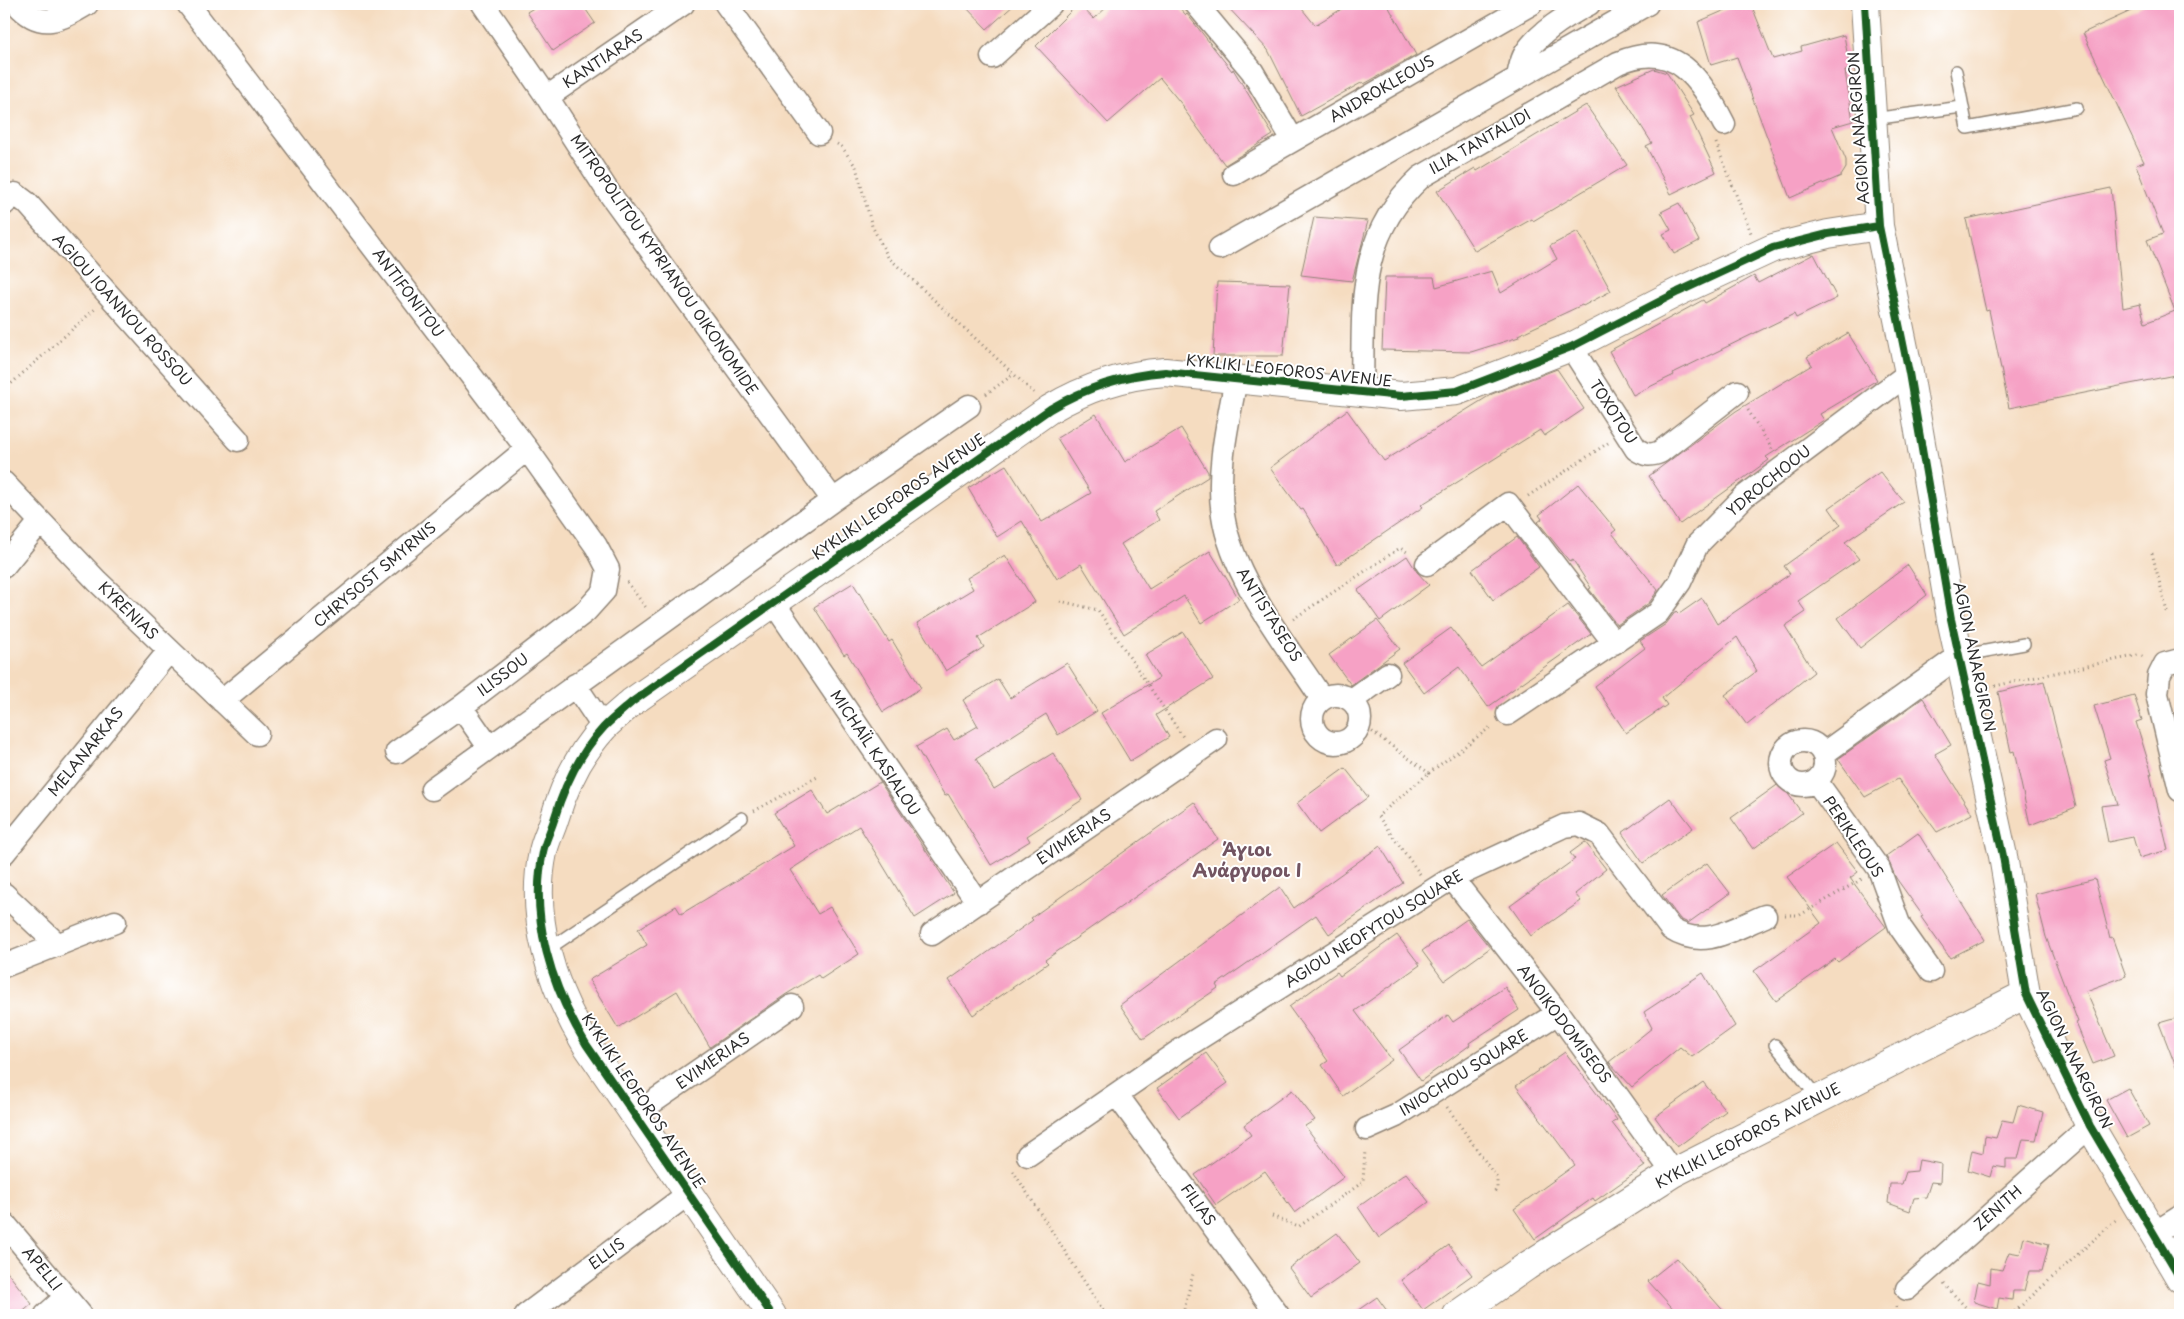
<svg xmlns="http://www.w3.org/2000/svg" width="2184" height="1319" font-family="'Playpen Sans',sans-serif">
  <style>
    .building { fill: #f6a1c5 }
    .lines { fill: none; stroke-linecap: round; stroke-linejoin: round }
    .lane-casing { stroke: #908476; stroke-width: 14 }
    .street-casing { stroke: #908476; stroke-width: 25 }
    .secondary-casing { stroke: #908476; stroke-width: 30 }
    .path { stroke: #908476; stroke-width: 3; stroke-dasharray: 1 4; stroke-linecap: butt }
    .lane { stroke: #fff; stroke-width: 11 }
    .street { stroke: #fff; stroke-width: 22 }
    .secondary { stroke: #fff; stroke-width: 28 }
    .cycleway-casing { stroke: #fff; stroke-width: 11 }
    .cycleway { stroke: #1b5e20; stroke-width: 8 }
    .labels { text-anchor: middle; stroke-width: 4; stroke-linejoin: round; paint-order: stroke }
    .street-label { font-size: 15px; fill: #2b2b2b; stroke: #fff }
    .quarter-label { font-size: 18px; font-weight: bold; fill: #725461; stroke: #fff }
  </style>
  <rect width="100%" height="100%" fill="#fff"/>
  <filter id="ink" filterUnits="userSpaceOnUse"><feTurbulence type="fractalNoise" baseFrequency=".02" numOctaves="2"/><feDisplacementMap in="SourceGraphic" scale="10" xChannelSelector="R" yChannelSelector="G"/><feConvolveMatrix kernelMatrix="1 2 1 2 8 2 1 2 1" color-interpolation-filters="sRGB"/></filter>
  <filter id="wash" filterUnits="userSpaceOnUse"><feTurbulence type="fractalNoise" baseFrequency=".0096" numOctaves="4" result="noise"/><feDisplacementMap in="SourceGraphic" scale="20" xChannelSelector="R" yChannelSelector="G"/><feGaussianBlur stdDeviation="1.12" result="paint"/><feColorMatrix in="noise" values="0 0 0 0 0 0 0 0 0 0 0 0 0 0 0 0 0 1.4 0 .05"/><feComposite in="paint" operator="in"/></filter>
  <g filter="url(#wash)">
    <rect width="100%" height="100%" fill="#f5dcc0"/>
    <g id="blocks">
      <path class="building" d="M540,4H582L595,23L553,51L527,12Z
        M963,4H1015L987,29Z
        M1078,4L1094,19L1110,4H1176L1186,15L1187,14L1232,71L1233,69L1273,135L1225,165L1183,108L1184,107L1160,78L1108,123L1036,46Z
        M1225,4H1298L1315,25L1350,4H1387L1416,55L1364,84L1363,82L1301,116L1268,50Z
        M1739,4H1751L1773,59L1802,51L1801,47L1844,35L1850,70L1845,71L1853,121L1832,127L1846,160V168L1841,176L1790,198L1737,57L1711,65L1698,22Z
        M2146,4H2180V374L2009,408L1989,310L1986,311L1966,219L2111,188L2123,308L2140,304L2145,323L2175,311L2147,240L2163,234L2136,165L2144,162L2083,33Z
        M1654,69L1667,73L1694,115L1690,117L1716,172L1671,194L1646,146L1652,143L1616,86Z
        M1586,105L1627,165L1533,221L1532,219L1475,251L1437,191L1475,168L1477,171Z
        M1679,203L1699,241L1674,254L1663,234L1671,230L1661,212Z
        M1314,217L1368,221L1352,281L1301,275Z
        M1578,231L1611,291L1583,306L1582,305L1518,335L1519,337L1471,352L1382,350L1385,277H1434L1436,287L1492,271L1501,293L1557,259L1550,246Z
        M1814,254L1837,298L1796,318L1794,314L1673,373L1674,375L1633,395L1609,351L1703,300L1705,303L1754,276L1758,283Z
        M1217,282L1290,284L1283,356H1213Z
        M1848,333L1877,380L1820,414L1824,420L1766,457L1769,460L1680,524L1649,476L1736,411L1812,365L1807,357Z
        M1557,369L1584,409L1544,436L1540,430L1483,466L1421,505L1423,507L1337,565L1303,509L1301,510L1270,468L1347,410L1384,461L1492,394Z
        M1096,414L1125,462L1181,428L1208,472V477L1154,511L1159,520L1121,544L1149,589L1210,551L1239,599L1201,623L1184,596L1124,634L1081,564L1057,579L1022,521L997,537L968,488L1006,465L1042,522L1091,493L1057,438Z
        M1880,472L1904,502L1845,542L1859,559L1798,601L1806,612L1785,626L1814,672L1747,725L1725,695L1757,671L1737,637L1662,698L1667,705L1626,733L1595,686L1645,648L1640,641L1666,624L1676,611L1679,614L1702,598L1717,624L1790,574L1784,566L1841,525L1829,508Z
        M1578,484L1616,530L1612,533L1658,590L1649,603L1617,625L1589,589L1591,588L1573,560L1570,562L1538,522L1542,519L1539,515Z
        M1517,537L1539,567L1493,600L1472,570Z
        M1005,555L1035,602L978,638L984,647L946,671L917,623L973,589L967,578Z
        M1407,556L1417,572L1429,585L1380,621L1358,590Z
        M1908,565L1927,595L1860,648L1838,618Z
        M853,583L889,642L892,640L921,688L883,712L847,653L844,655L814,607Z
        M1568,605L1591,634L1488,707L1459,667L1424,693L1402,663L1451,628L1481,667Z
        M1377,620L1400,649L1351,685L1329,655Z
        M1183,632L1213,679L1156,715L1169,737L1130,761L1101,713L1159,678L1145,655Z
        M1067,663L1097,711L1058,735L1046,714L976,759L994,789L1053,753L1082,800L1027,836L1030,841L991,865L948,794L945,796L916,747L947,729L954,740L978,726L963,700L998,679L1010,698Z
        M2044,681L2076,807L2030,825L2014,751L2011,752L1998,692Z
        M2134,695L2142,720L2136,722L2152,774H2150L2168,850L2139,858L2133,837L2108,842L2101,806L2118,804L2104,760L2110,758L2094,706Z
        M1923,698L1951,745L1935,754L1972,814L1937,832L1898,779L1865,797L1838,759Z
        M1345,768L1368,797L1319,833L1297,803Z
        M880,782L954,893L915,918L859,826L790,870L818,914L830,907L859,954L821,979L818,975L785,995L710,1047L677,991L618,1028L589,980L647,945L638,929L676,906L681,914L794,846L774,813L812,790L827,814Z
        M1780,783L1802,813L1753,849L1731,818Z
        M1670,798L1693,828L1643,863L1622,833Z
        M1194,802L1218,839L1045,960L1048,963L973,1015L949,980L1033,920L1031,918Z
        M1918,833L1985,940L1950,958L1921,917L1923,916L1896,878L1886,856Z
        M1585,842L1606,869L1575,894L1581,901L1531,936L1510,906L1575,859L1570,853Z
        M1836,843L1858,872L1850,878L1886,927L1838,962L1835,959L1776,1001L1754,971L1821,923L1787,877Z
        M1380,846L1403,883L1329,934L1316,915L1216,985L1218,988L1143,1039L1120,1005L1280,887L1294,908Z
        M1707,863L1730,893L1688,923L1680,919L1662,895Z
        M2095,879L2110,938L2112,937L2126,976L2086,991L2114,1056L2093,1064L2076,1023L2078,1022L2046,937L2035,894Z
        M1467,919L1490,948L1444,981L1422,951Z
        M1397,935L1420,965L1355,1011L1392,1060L1343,1096L1322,1065L1328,1061L1289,1007L1337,972L1340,976Z
        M1703,973L1735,1026L1692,1057L1680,1047L1632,1087L1609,1062L1652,1028L1644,1012Z
        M1505,987L1519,1010L1469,1043L1470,1045L1421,1081L1399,1050L1448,1015L1453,1022Z
        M2180,1017V1074L2179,1075L2159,1023Z
        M1565,1052L1617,1120L1612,1123L1645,1166L1595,1201L1593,1198L1535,1239L1514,1209L1575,1165L1516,1086Z
        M1206,1053L1228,1083L1179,1118L1157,1088Z
        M1703,1082L1726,1111L1677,1147L1655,1117Z
        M2128,1088L2149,1126L2127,1138L2106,1100Z
        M1292,1090L1315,1120L1305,1126L1344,1177L1295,1213L1265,1171L1216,1205L1195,1175L1251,1135L1244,1125Z
        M2018,1105L2043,1112L2036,1140L2023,1139L2018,1159H2006V1168L1993,1166L1990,1177L1968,1170L1972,1150L1983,1153L1985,1136L1996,1138L2002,1120L2013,1122Z
        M1919,1160L1941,1164L1940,1183L1931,1182L1926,1197L1914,1198L1910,1211L1888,1203L1890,1184H1902L1906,1172L1917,1171Z
        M1406,1173L1429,1202L1379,1238L1358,1207Z
        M1337,1233L1360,1263L1311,1298L1289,1268Z
        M2024,1237L2049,1244L2042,1271H2029L2024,1291H2013L2012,1300L1999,1298L1997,1309L1974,1302L1978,1281L1990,1284L1991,1268L2002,1270L2009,1252L2020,1254Z
        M1449,1245L1472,1275L1423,1310L1401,1280Z
        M1677,1258L1727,1315H1679L1648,1281Z
        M4,1268L32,1304L19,1315H4Z
        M1377,1297L1390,1315H1351Z"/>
    </g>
  </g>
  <g filter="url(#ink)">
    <use href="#blocks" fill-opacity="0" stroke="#908476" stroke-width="1"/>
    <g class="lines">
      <g class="lane-casing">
        <path id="lane" d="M1956,71L1967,128L2077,108
          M1872,119L1962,107
          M1959,656L2024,644
          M547,950L742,818
          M1775,1045L1819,1099"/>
      </g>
      <g class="street-casing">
        <path id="street" d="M17,4C41,31 60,20 87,4
          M188,4L527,449L596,546L608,569L604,591L586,611L461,707L397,752
          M483,4L547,97L607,190L833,500
          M726,4L819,133
          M1196,4L1252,71L1293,140
          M992,57L1051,4
          M1518,76C1520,69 1521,60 1525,54C1539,32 1566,16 1589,4
          M547,97L683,4
          M1234,174L1531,4
          M4,204L15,194L27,203L238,440
          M1220,248L1647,4
          M1571,347L1636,449C1645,455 1650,456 1660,452L1737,392
          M1236,379C1228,422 1216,471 1223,515C1232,578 1287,645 1322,699
          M1362,392C1364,309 1354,238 1421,177L1618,63C1675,38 1701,79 1724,124
          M4,483L97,581L257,734
          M1427,564L1508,504L1614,643
          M4,566L40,522
          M773,602L978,903
          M2180,660L2165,664L2159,676L2157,694L2180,790
          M575,685L604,728
          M1312 719a24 24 0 1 1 48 0a24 24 0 1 1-48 0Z
          M1352,700L1388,674
          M222,701L527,449
          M461,707L489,747
          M1508,714L1658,613L1680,582L1697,545L1745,496L1909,373
          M1781 763a22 22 0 1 1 44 0a22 22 0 1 1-44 0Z
          M1823,754L1959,656
          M1816,781L1879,869L1900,927L1931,971
          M432,789L833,500L969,406
          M4,853L169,651
          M1452,878L1558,1013L1673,1173
          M4,894L58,945
          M932,934L1216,739
          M4,966L115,922
          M1117,1095L1278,1315
          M634,1115L792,1006
          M1367,1129L1396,1116L1558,1013
          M1028,1155L1179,1051L1452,878L1564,826L1579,824L1599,834L1671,929C1704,950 1733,929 1765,916
          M4,1223L81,1315
          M2153,1234L2180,1217
          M1907,1289L2090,1126
          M46,1315L66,1297
          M526,1315L688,1194"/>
      </g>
      <g class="secondary-casing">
        <path id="secondary" d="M1865,4L1879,226L1909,373L1951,619L2003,856L2026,994L2090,1126L2180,1278
          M772,1315L586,1044C552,988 529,918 543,852C545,841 551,830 554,820C564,786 579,754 604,727C613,718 623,710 632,702L1050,409C1087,387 1123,375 1165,372L1401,396L1457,391L1571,347L1678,292L1773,248L1828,234L1879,226
          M1457,1315L1527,1266L1673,1173L2026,994"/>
      </g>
      <path class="path" d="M1716,143L1751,233
        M837,144L842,147L856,167L872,226L888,257L1034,393
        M4,390L95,309
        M986,394L1014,374
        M1748,410L1772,449
        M1528,496L1608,443
        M2152,553L2167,612
        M627,582L647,609
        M1060,601L1098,610L1183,737
        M1293,619L1400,548L1409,553
        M1990,687L2138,655L2145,657
        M1360,723L1429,773L1492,726
        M754,811L819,776
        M1420,874L1378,816L1429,773
        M1785,915H1800L1862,879
        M1447,1107L1497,1178V1188L1493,1195
        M1013,1171L1106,1315
        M1272,1216L1298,1227L1363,1182L1365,1150
        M1944,1284L1973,1315
        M1896,1306L1897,1315
        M1176,1315L1184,1310L1193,1274
        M2011,1315L2118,1218"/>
      <use href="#lane" class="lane"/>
      <use href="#street" class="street"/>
      <use href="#secondary" class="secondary"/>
      <g class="cycleway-casing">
        <path id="cycleway" d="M1865,4L1879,226L1909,373L1951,619L2003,856L2026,994L2090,1126L2180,1278
          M772,1315L586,1044C552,988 529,918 543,852C545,841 551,830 554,820C564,786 579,754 604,727C613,718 623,710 632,702L1050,409C1087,387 1123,375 1165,372L1401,396L1457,391L1571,347L1678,292L1773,248L1828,234L1879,226"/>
      </g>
      <use href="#cycleway" class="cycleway"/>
    </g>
  </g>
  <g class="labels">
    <g class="street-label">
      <text transform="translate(603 59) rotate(-34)" y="5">KANTIARAS</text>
      <text transform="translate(1382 89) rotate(-30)" y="5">ANDROKLEOUS</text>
      <text transform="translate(1859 128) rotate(-94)" y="5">AGION ANARGIRON</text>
      <text transform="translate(1480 142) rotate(-30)" y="5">ILIA TANTALIDI</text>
      <text transform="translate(664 265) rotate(55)" y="5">MITROPOLITOU KYPRIANOU OIKONOMIDE</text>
      <text transform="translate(408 293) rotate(53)" y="5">ANTIFONITOU</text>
      <text transform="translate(122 310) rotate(48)" y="5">AGIOU IOANNOU ROSSOU</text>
      <text transform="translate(1289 371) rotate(6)" y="5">KYKLIKI LEOFOROS AVENUE</text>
      <text transform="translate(1613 412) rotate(57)" y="5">TOXOTOU</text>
      <text transform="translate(1769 481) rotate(-39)" y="5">YDROCHOOU</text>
      <text transform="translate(899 497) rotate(-35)" y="5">KYKLIKI LEOFOROS AVENUE</text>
      <text transform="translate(375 575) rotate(-40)" y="5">CHRYSOST SMYRNIS</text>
      <text transform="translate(128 611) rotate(44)" y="5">KYRENIAS</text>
      <text transform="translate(1269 615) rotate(58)" y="5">ANTISTASEOS</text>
      <text transform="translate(1974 657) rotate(78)" y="5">AGION ANARGIRON</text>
      <text transform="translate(503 675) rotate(-37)" y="5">ILISSOU</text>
      <text transform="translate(86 752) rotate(-51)" y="5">MELANARKAS</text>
      <text transform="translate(875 753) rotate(56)" y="5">MICHAÏL KASIALOU</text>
      <text transform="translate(1074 837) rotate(-34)" y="5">EVIMERIAS</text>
      <text transform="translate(1853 837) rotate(56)" y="5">PERIKLEOUS</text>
      <text transform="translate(1374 929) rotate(-32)" y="5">AGIOU NEOFYTOU SQUARE</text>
      <text transform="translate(1564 1024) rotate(53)" y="5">ANOIKODOMISEOS</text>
      <text transform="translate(2074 1059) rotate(64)" y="5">AGION ANARGIRON</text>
      <text transform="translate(713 1061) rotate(-35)" y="5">EVIMERIAS</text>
      <text transform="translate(1464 1073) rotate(-32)" y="5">INIOCHOU SQUARE</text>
      <text transform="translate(643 1101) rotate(56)" y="5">KYKLIKI LEOFOROS AVENUE</text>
      <text transform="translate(1748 1136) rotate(-28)" y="5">KYKLIKI LEOFOROS AVENUE</text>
      <text transform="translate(1198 1205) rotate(54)" y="5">FILIAS</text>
      <text transform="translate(1998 1208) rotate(-42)" y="5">ZENITH</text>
      <text transform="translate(607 1254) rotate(-37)" y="5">ELLIS</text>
      <text transform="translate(42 1269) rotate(50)" y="5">APELLI</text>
    </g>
    <g class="quarter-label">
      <text x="1247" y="856">Άγιοι<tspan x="1247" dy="21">Ανάργυροι Ι</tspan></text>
    </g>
  </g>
  <rect width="2184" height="1319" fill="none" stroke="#fff" stroke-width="20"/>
</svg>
